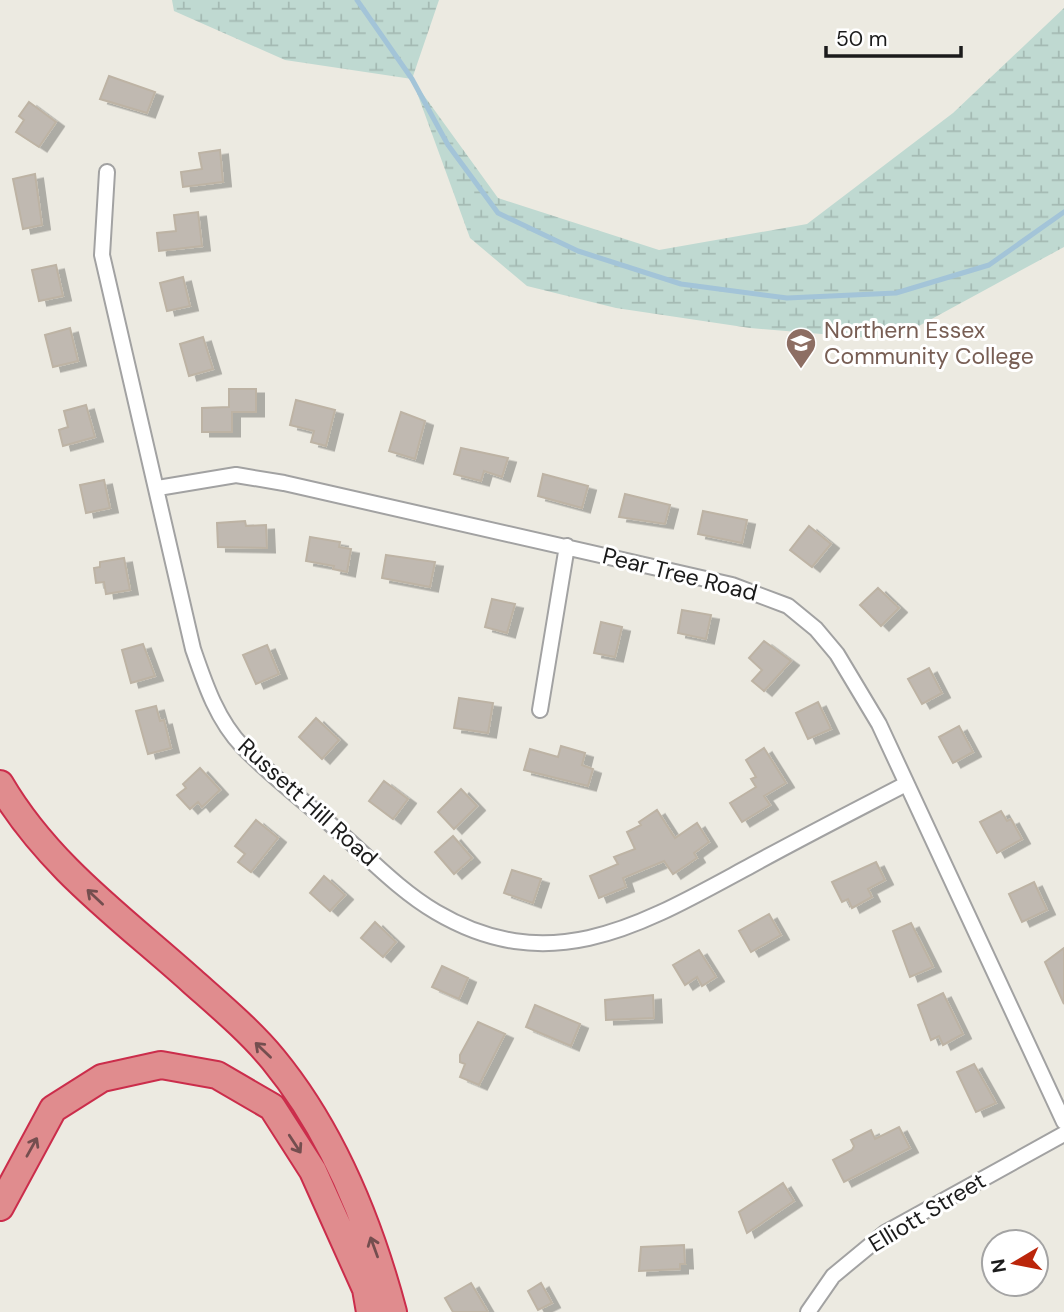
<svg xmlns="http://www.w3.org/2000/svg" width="1064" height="1312" font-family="'DM Sans',sans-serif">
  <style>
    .wetland { fill: url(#wetland-marsh) }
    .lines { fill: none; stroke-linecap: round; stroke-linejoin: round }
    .stream { stroke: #a3c4d8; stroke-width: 5 }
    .building { fill: #c0b9b1; stroke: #bdb3a4; stroke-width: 2; filter: url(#shadow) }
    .minor-casing { stroke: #a2a2a2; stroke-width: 18 }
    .motorway-casing { stroke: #cb2d4b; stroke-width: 30 }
    .minor { stroke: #fff; stroke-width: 14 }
    .motorway { stroke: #e08c8e; stroke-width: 26 }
    .oneway { stroke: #744e4f }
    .labels { text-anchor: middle; stroke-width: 6; stroke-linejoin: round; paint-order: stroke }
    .education-label { font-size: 23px; fill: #785e54; stroke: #fff; text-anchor: start }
    .street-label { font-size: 23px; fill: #1b1b1b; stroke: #fff }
  </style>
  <defs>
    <pattern id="wetland-marsh" width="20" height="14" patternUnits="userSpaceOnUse" patternTransform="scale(1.75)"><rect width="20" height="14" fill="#bfd9d1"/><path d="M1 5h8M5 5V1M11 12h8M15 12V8" fill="none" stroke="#a4bab3"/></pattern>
    <filter id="shadow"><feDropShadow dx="8" dy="4.5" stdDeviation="0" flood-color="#0004"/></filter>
  </defs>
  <rect width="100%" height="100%" fill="#eceae1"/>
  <path class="wetland" d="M172,0H439L412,79L498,198L659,250L807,224L953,113L1064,8V247L893,340L750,328L616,308L527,286L470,238L412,79L285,60L174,11Z"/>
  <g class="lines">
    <path class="stream" d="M357,0L412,79L448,145L498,213L578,251L681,284L787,298L896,293L989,265L1064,212"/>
  </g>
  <path class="building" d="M109,76L155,92L147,113L100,99Z
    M29,102L56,122L39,147L16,132L24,120L19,116Z
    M220,150L223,182L183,187L181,172L202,169L199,153Z
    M35,174L42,225L23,229L13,179Z
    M198,212L202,246L159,251L157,233L176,231L174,215Z
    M56,265L63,296L39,301L32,270Z
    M183,277L190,306L167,311L160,283Z
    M70,328L78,361L53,367L45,335Z
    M203,337L213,369L189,376L180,344Z
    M229,389H256V412H232V432H202V408L229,407Z
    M296,400L335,410L326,446L311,442L314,431L290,425Z
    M86,405L95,437L63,446L59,430L68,427L64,411Z
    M401,412L425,421L415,459L389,451Z
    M461,448L508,458L502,477L484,471L481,481L454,474Z
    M543,474L588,486L582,508L538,496Z
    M104,480L110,508L86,513L80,485Z
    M625,494L670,505L665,524L619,517Z
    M703,511L747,520L742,543L698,534Z
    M245,521L246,526L266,525L267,548L218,547L217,523Z
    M809,526L831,544L812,567L790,550Z
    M310,537L340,542L339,547L351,549L347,572L333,569L334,566L306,561Z
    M386,555L435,562L430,587L382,578Z
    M124,558L130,590L106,594L104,582L96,583L94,568L100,567V562Z
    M878,588L899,608L881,626L860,605Z
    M492,599L515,604L507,633L485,627Z
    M682,610L711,615L706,639L678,633Z
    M601,622L622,627L615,657L594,653Z
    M764,641L791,661L764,691L752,681L762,670L749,658Z
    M143,644L155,676L131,683L122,650Z
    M267,645L279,674L256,684L243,655Z
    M929,668L942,693L922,704L908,679Z
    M459,698L493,703L488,733L454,728Z
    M818,702L831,729L808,739L796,713Z
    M156,706L160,721L164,720L171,748L148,754L136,711Z
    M316,718L339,740L322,759L299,737Z
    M959,726L973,752L953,763L939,737Z
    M561,746L585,753L582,765L593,769L588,786L524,770L530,749L558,757Z
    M764,748L786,783L764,796L770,805L742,822L730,803L756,787L751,779L756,777L746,760Z
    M200,768L220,790L202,807L198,802L190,809L177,795L186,788L183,784Z
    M384,781L408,799L393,819L369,801Z
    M461,789L477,806L454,829L438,812Z
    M657,810L675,838L697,823L709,842L694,853L697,858L673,874L664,861L623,878L626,887L599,898L590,876L618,864L614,857L635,849L627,832L641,825L639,822Z
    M1001,811L1007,821L1011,819L1022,839L997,853L980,822Z
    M256,820L278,838L251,872L238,862L245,854L235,846Z
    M453,836L472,858L454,874L435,852Z
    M876,862L885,880L868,889L872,897L852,908L848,899L842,902L832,882Z
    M512,870L541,879L533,903L504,893Z
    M324,876L345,895L330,911L310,893Z
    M1034,882L1047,910L1022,922L1009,894Z
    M769,914L781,935L751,952L739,931Z
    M375,922L396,942L383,957L361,938Z
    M911,923L933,967L910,977L893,931Z
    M1064,948V1004L1045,962Z
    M699,950L716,977L702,986L697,977L685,985L673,965Z
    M442,966L468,978L459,999L432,987Z
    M943,993L963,1034L943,1045L939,1036L931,1040L918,1005Z
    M653,995L654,1018L606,1020L605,1000Z
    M535,1005L580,1024L571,1046L526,1027Z
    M478,1022L505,1034L479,1085L460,1077L465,1064L460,1062V1055Z
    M974,1064L996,1103L976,1112L957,1072Z
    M899,1127L910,1148L844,1182L833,1160L852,1150L854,1146L851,1140L871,1130L875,1139Z
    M783,1183L794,1201L747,1233L739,1212Z
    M684,1245L685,1264H680V1269L639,1271L641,1247Z
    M471,1283L488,1312H453L445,1298Z
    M541,1283L552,1303L538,1310L528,1291Z"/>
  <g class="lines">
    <g class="minor-casing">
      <path id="minor" d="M107,172L102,255L193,649C205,684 217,720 243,747C272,777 307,803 338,831C369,858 400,891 436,912C553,981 646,922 752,865C803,837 854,811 906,784
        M158,488L236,475L284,483L732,585L788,606L816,629L837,654L879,724L1064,1122
        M540,710L567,546
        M808,1312L833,1276L885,1233L1064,1134"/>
    </g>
    <g class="motorway-casing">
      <path id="motorway" d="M0,784C48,866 123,919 192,981C219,1005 250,1031 273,1059C333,1132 369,1222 393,1312
        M0,1207L53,1109L102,1078L161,1065L217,1075L272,1107L313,1171L366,1289L370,1312"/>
    </g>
    <use href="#minor" class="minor"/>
    <use href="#motorway" class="motorway"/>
  </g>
  <defs><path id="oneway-shaft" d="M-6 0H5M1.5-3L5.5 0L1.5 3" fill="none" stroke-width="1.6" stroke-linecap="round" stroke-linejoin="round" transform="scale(1.75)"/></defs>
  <g class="oneway">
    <use href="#oneway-shaft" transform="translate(95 897) rotate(-137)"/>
    <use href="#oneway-shaft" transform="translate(263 1050) rotate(-136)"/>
    <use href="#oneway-shaft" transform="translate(295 1144) rotate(57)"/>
    <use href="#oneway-shaft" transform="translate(32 1147) rotate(-61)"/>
    <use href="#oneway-shaft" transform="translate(374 1247) rotate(-110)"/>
  </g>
  <defs>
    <g id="university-pin" transform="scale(1.575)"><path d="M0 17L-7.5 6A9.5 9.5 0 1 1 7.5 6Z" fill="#8d6e63" stroke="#fff"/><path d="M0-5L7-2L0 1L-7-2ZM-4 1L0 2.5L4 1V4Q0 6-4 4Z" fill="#fff"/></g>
  </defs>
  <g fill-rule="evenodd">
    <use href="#university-pin" x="801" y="343"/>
  </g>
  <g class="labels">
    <g class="education-label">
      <text x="824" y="338">Northern Essex<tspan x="824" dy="26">Community College</tspan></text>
    </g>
    <g class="street-label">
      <text transform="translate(680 574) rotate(14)" y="8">Pear Tree Road</text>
      <text transform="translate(308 802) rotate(42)" y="8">Russett Hill Road</text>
      <text transform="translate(927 1212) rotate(-31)" y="8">Elliott Street</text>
    </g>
  </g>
  <g transform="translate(1015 1263) rotate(260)"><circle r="33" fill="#ffffff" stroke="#a4a4a4" stroke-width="2"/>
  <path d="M0-5L12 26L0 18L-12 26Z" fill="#bb260b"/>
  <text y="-10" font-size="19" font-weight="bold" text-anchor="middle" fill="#1b1b1b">N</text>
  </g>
  <path d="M826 46v10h135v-10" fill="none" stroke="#1b1b1b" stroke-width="3.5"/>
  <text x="836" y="46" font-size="21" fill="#1b1b1b" stroke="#ffffff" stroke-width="5" paint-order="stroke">50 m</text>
</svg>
